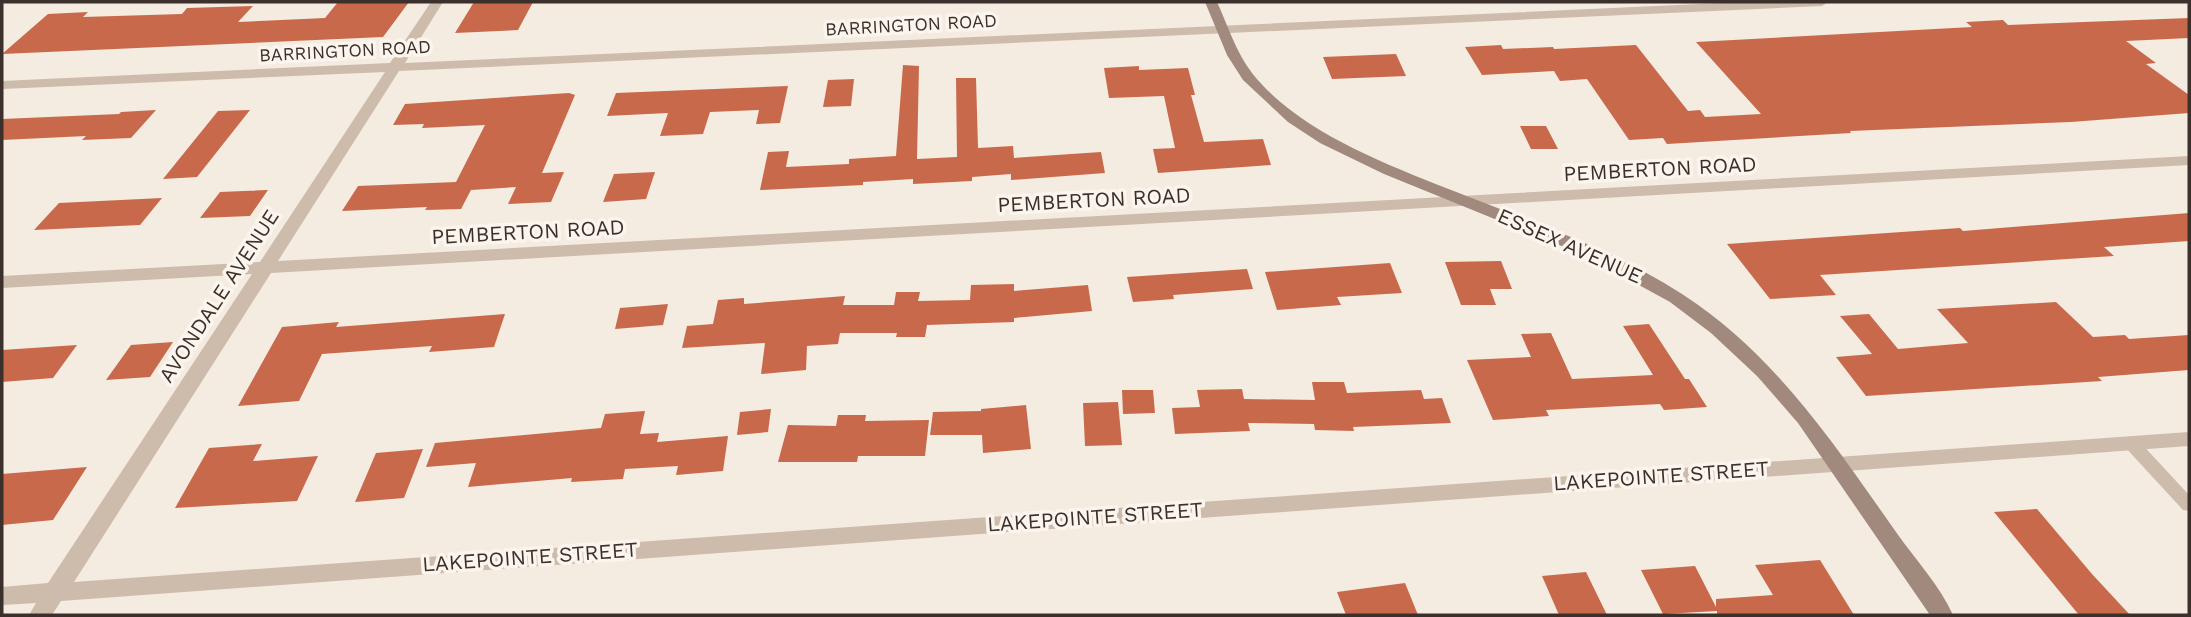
<svg xmlns="http://www.w3.org/2000/svg" width="2191" height="617" font-family="'Work Sans',sans-serif">
  <style>
    .building { fill: #c8694b }
    .lines { fill: none; stroke-linecap: round; stroke-linejoin: round }
    .lane { fill: #cdbbac; fill-rule: evenodd }
    .street { fill: #cdbbac; fill-rule: evenodd }
    .secondary { fill: #a18a7d; fill-rule: evenodd }
    .labels { text-anchor: middle; stroke-width: 7; stroke-linejoin: round; paint-order: stroke }
    .far-street-label { font-size: 18px; fill: #3b302b; stroke: #fbf5ee }
    .street-label { font-size: 21px; fill: #3b302b; stroke: #fbf5ee }
  </style>
  <rect width="100%" height="100%" fill="#f4ebe1"/>
  <path class="building" d="M338,2H409L383,37L2,54L48,14L88,12L83,17L182,14L187,8L253,6L238,22L325,18Z
    M474,2H533L518,30L455,33Z
    M2189,18V38L2126,41L2156,63L2146,64L2189,95V113L2071,122L1850,131L1851,133L1667,144L1663,138L1629,140L1587,79L1560,81L1554,71L1482,75L1465,47L1501,45L1503,49L1553,47L1554,49L1636,45L1688,111L1700,110L1705,117L1761,114L1696,42L1972,27L1966,22L2003,20L2008,25Z
    M1396,54L1406,76L1332,79L1323,57Z
    M903,65L919,66L917,159L957,157L956,78H976L978,148L1013,146L1014,158L1101,152L1105,173L1011,180V174L972,177V181L913,184V179L863,182V185L760,190L768,152L789,151L786,167L849,164V159L896,156Z
    M1139,66V70L1188,68L1195,95H1191L1204,142L1263,139L1271,165L1158,173L1153,149L1175,148L1164,96L1109,98L1104,68Z
    M854,79L851,106L823,107L828,80Z
    M788,86L780,123L756,124L759,110L710,112L703,134L660,136L668,113L607,116L616,93Z
    M569,93L575,95L542,173L564,172L551,202L508,204L516,187L471,190L461,209L425,210L427,207L342,211L358,186L456,182L485,125L422,128L424,124L393,125L405,104Z
    M156,110L131,138L82,140L86,136L2,140V119L119,114L121,112Z
    M250,110L197,177L163,179L218,111Z
    M1520,126H1546L1558,149H1531Z
    M655,172L646,199L603,202L614,174Z
    M268,190L250,216L200,218L220,192Z
    M162,198L140,225L34,230L59,203Z
    M2189,213V241L2104,247L2114,256L1820,275L1836,295L1770,299L1727,244L1960,228L1963,231Z
    M1501,261L1512,289H1490L1496,305H1461L1445,262Z
    M1390,263L1402,293L1337,297L1341,305L1277,310L1265,272Z
    M1247,269L1253,289L1173,295L1174,299L1133,302L1127,277Z
    M1014,284V291L1088,285L1092,311L1014,318V322L927,325L925,337H896L897,333H840L838,344L807,346L806,370L761,374L765,343L682,348L687,326L713,324L718,300L744,298V304L845,296L843,305H894L896,292H920L918,301L970,300L971,285Z
    M2056,302L2093,337L2125,335L2129,339L2189,335V370L2098,377L2102,381L1866,396L1836,357L1872,354L1840,316L1869,314L1898,349L1968,343L1937,309Z
    M668,304L663,325L615,329L620,308Z
    M505,314L494,347L429,352L432,346L322,354L299,401L238,406L282,327L339,322L336,327Z
    M1649,324L1685,379H1689L1707,407L1664,410L1660,404L1546,410L1549,416L1493,420L1467,360L1531,357L1521,334L1551,333L1572,379L1653,375L1623,326Z
    M173,342L150,377L106,380L131,345Z
    M77,345L53,378L2,382V350Z
    M1312,382H1344L1347,393L1421,390L1424,399L1442,398L1451,423L1353,427L1354,431L1315,430L1314,424L1248,423L1250,431L1175,434L1172,408L1200,407L1197,390L1242,389L1244,399L1315,400Z
    M1122,390H1153L1155,413L1123,414Z
    M1118,402L1122,445L1085,446L1083,403Z
    M1026,405L1031,449L983,453L982,435H930L933,412L981,411V409Z
    M771,409L768,432L737,435L740,412Z
    M645,411L640,434L659,433L657,442L728,436L723,471L676,475L678,466L625,469L623,479L571,482L572,478L468,487L476,463L426,467L435,443L601,428L605,414Z
    M838,415H866L865,421L929,420L925,456H858L857,462H778L788,425L836,426Z
    M262,444L253,461L318,456L297,501L175,508L209,448Z
    M423,449L404,498L355,502L376,453Z
    M87,467L53,520L2,525V474Z
    M2037,509L2092,574L2130,615H2079L1994,512Z
    M1820,560L1854,615H1717V611L1663,614L1641,570L1695,566L1716,607V599L1773,595L1755,565Z
    M1586,572L1607,615H1559L1542,576Z
    M1405,583L1418,615H1346L1337,592Z"/>
  <g class="lines">
    <path class="lane" d="M2131,437L2137,439L2189,495V511L2183,510L2125,447L2123,443L2125,439Z"/>
    <path class="street" d="M431,2H443L405,63L1744,2H1828L1822,6L399,71L278,261L2189,156V165L271,273L74,582L2189,432V446L61,601L52,615H29L36,603L2,605V587L48,583L252,274L2,288V276L260,262L385,72L2,89V81L390,63Z"/>
    <path class="secondary" d="M1205,2H1217C1228,26 1236,52 1252,73C1297,130 1381,162 1446,188C1526,220 1609,247 1682,294C1775,354 1834,444 1896,532C1915,559 1940,586 1953,615H1930L1798,423L1757,376L1711,333L1670,302L1586,256L1384,174L1320,143L1288,122L1243,80L1227,55Z"/>
  </g>
  <g class="labels">
    <g class="far-street-label">
      <text transform="translate(911 25) rotate(-3)" y="6">BARRINGTON ROAD</text>
      <text transform="translate(345 51) rotate(-3)" y="6">BARRINGTON ROAD</text>
    </g>
    <g class="street-label">
      <text transform="translate(1660 169) rotate(-3)" y="7">PEMBERTON ROAD</text>
      <text transform="translate(1094 200) rotate(-3)" y="7">PEMBERTON ROAD</text>
      <text transform="translate(528 232) rotate(-3)" y="7">PEMBERTON ROAD</text>
      <text transform="translate(1570 246) rotate(24)" y="7">ESSEX AVENUE</text>
      <text transform="translate(219 296) rotate(-57)" y="7">AVONDALE AVENUE</text>
      <text transform="translate(1661 476) rotate(-4)" y="7">LAKEPOINTE STREET</text>
      <text transform="translate(1095 517) rotate(-4)" y="7">LAKEPOINTE STREET</text>
      <text transform="translate(530 557) rotate(-4)" y="7">LAKEPOINTE STREET</text>
    </g>
  </g>
  <rect width="2191" height="617" fill="none" stroke="#3b302b" stroke-width="7"/>
</svg>
